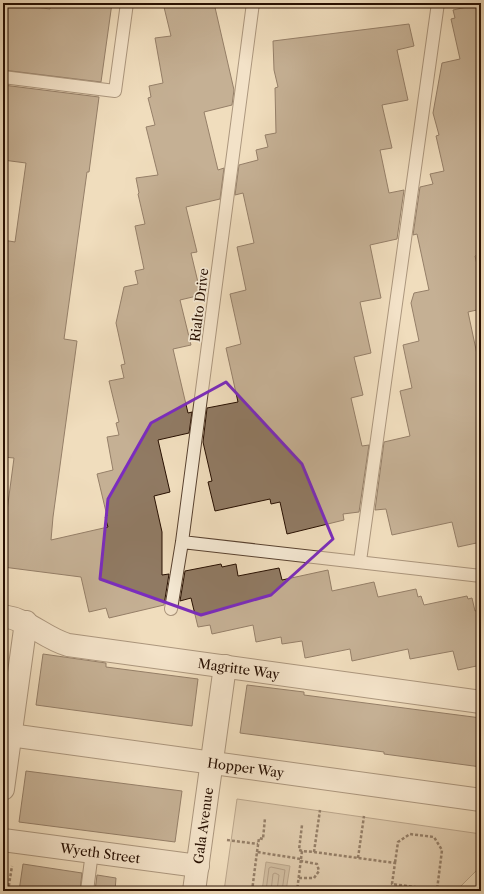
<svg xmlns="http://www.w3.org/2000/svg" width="484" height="894" font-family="'Libre Caslon Text',serif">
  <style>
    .green { fill: #ceba9d; stroke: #7a644f }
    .water { fill: #ac977d; stroke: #77614b }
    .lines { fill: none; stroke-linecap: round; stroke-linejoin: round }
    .shore { stroke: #6a533f; stroke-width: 1 }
    .building { fill: #907a63; stroke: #270f01 }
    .service-casing { stroke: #594230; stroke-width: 14 }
    .minor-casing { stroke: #594230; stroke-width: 24 }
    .path { stroke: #270f01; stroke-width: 2.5; stroke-dasharray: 3 2; stroke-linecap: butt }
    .service { stroke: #f5e9d4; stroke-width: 12 }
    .minor { stroke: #f5e9d4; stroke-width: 22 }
    .marked { fill: none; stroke: #7b2cbf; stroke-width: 3; stroke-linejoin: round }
    .labels { text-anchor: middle; stroke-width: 3.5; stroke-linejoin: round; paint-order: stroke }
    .street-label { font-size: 13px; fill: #270f01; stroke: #f5e9d4 }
  </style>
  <rect width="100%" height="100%" fill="#f0ddbd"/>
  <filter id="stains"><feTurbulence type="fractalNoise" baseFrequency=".005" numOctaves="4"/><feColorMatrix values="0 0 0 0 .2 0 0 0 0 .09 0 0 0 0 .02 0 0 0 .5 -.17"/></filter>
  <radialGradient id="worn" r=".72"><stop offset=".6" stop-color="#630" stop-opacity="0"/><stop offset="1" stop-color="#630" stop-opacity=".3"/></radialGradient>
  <path class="green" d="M237,799L481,834V866L456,891H224Z"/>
  <path class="water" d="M266,862L290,866L286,891H262Z"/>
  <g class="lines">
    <path class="shore" d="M266,891L269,868L271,867L285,870L282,891
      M271,891L273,874L275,873L279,875L277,891"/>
  </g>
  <path class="building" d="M3,3L50,9L51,3H112L101,82L3,70Z
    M163,3H214L234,90L232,105L204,112L218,170L224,168L220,199L186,207L197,252L191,253L201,295L180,300L191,345L173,349L188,413L192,412L189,433L158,440L170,492L154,496L162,532V575L169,574L164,605L109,618L106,608L89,612L81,577L3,567V510L7,511L14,458L3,457V240L15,242L26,163L3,160V85L99,97L89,172H87L64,339L77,341L53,517L51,540L108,527L105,517L107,516L97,474L113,470L107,437L119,435L116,423L119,422L109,381L124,378L121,365L125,364L116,323L124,287L138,284L135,271L144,269L135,226L145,224L138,194L139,193L136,178L158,175L146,127L155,125L148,98L151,97L149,86L163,83L155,38L171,36Z
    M481,4V254L475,256L481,281V309L468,312L481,373V542L458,547L452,522L392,535L386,509L375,510L384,442L410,436L400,391L412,388L403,345L419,341L411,303L414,293L429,290L417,234L413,235L420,187L433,184L430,174L444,171L436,136L439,135L433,113L442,63L460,59L451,19L455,18L453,10Z
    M409,24L414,46L397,50L408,100L382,105L392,148L380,150L389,193L404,190L397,239L370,245L381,298L360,302L371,353L354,357L363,395L351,398L362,446L369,445L359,512L343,514L344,520L287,534L280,502L271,504L270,499L215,511L208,482L212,481L203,442L207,408L238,402L226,348L241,344L230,294L246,290L237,247L254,243L243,193L235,195L239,165L258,160L256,150L268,147L265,135L276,133L275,88L278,87L274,70L273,41Z
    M221,564L222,567L236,564L238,576L279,568L282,580L328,570L332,591L374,582L378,597L416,589L418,597L421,596L424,605L467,596L468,599L472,598L475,611L481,609V665L458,670L453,651L410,659L408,649L352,661L350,649L305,658L302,641L282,644L281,637L256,642L253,625L212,634L210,625L198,627L191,598L180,601L185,571Z
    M43,654L106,663V667L198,679L192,726L36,705Z
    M247,685L304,692V695L481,718V767L384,754V752L240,733Z
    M26,771L182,791L175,842L19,822Z
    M23,864L82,873L80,891H19Z
    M97,875L116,878L115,891H95Z"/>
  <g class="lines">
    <g class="service-casing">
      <path id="service" d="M3,77L115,91L127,3
        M182,542L481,576
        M360,561L438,3
        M171,609L182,542L253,3
        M87,891L92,852"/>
    </g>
    <g class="minor-casing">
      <g id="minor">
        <path id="s1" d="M3,616C30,620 42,637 68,645L481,702"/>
        <path id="s2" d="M10,735L481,800"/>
        <path d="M3,789L26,622"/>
        <path id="s3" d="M3,840L198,866"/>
        <path id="s4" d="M194,891L225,666"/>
      </g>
    </g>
    <path class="path" d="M227,840L258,844
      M302,851L299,850L302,825
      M257,852L259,838L263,839L265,818
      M314,852L395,863L392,884L437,890L442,850L434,837L410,834L398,842L395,863
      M358,858L364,816
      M301,859L302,851L314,852L320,810
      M299,878H314L319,871L317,864L301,861
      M8,891L12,866
      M252,891L257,852L301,859L297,891"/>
    <use href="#service" class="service"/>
    <use href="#minor" class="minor"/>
  </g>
  <path d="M0 0H484V894H0ZM226,382L302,464L333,539L271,595L201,615L100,579L108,499L151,423Z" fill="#f0ddbd" fill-opacity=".55" fill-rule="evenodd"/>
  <path class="marked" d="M226,382L302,464L333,539L271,595L201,615L100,579L108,499L151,423Z"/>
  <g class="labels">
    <g class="street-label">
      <text transform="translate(199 305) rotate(-83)" y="5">Rialto Drive</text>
      <text dy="5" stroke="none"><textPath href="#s1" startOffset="244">Magritte Way</textPath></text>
      <text dy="5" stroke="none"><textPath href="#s2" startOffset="238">Hopper Way</textPath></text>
      <text dy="5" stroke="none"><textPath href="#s4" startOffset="66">Gala Avenue</textPath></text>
      <text dy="5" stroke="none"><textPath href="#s3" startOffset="98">Wyeth Street</textPath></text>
    </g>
  </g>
  <rect width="484" height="894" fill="none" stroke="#f0ddbd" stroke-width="16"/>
  <rect x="4" y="4" width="476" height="886" fill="none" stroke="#270f01" stroke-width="2"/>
  <rect x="8" y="8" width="468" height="878" fill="none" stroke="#270f01"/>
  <rect width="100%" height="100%" filter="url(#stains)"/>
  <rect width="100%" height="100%" fill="url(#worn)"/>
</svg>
